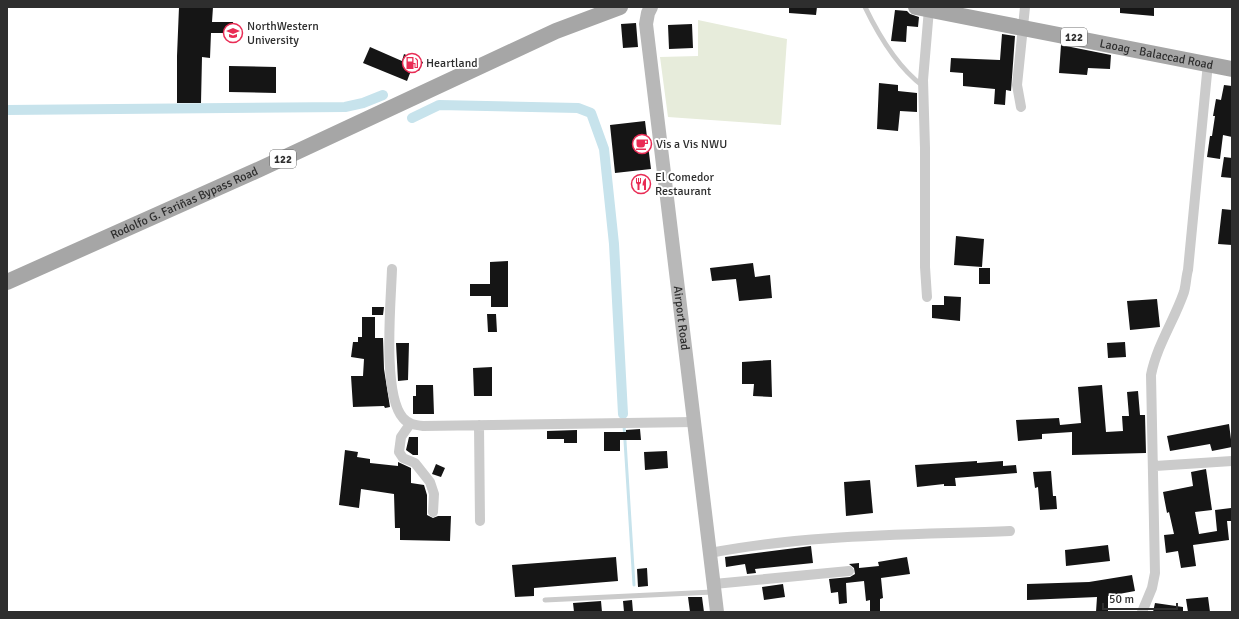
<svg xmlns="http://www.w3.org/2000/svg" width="1239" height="619" font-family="Signika,sans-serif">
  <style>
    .green { fill: #e7ecdb }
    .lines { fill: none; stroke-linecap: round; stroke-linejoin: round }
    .stream { stroke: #c7e3ec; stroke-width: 3 }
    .canal { stroke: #c7e3ec; stroke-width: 10 }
    .building { fill: #151515 }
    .service { stroke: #cbcbcb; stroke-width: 5 }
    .minor { stroke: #cbcbcb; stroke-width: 10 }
    .secondary { stroke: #b8b8b8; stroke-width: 14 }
    .primary { stroke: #a6a6a6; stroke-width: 16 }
    .labels { text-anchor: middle; stroke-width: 4; stroke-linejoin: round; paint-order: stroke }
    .shield { fill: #fff; stroke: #6d6d6d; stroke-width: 1 }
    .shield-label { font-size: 11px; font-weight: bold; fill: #2e2e2e }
    .poi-label { font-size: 12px; fill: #2e2e2e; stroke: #fff; text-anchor: start }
    .street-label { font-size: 12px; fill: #2e2e2e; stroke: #fff }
  </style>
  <rect width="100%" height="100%" fill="#fff"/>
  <path class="green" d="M698,20L787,39L781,125L668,117L660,57L698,56Z"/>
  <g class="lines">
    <path class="stream" d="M624,425L634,585"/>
    <path class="canal" d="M7,110L345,107L363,103L383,95
      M412,118L439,105L578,108L591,113L604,149L614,244L623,414"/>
  </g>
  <path class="building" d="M179,7H213L212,22H233V33H211L210,58L202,57L201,103H177V56Z
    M789,7H817L816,15L789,13Z
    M1120,7H1154V16L1120,13Z
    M895,10L907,11L910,14L919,17L918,27L907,26L906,42L891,41Z
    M636,23L638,47L623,48L621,24Z
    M692,24L693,48L669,49L668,25Z
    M1002,34L1015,36L1011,91L1006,90L1005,105L994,104L995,89L963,86V73L950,72L951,58L1000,60Z
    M1061,45L1111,55L1110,69L1088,68L1087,75L1059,73Z
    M370,47L402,61L404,54L423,62L419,71L412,68L407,81L363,63Z
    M229,66L276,67V93L229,92Z
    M879,83L898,85V91L917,93V112L900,111L898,131L877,129Z
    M1224,85L1232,86V137L1223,135L1220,159L1207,157L1210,136H1212L1215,116H1213L1216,99L1221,100Z
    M645,121L651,169L615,173L610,125Z
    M1224,157L1232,158V178L1221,177Z
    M1222,209L1232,210V245L1218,244Z
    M956,236L984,239L982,267L954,265Z
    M508,261V307H491V296H470V284H490V262Z
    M753,263L755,277L770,275L772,298L739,301L736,279L712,281L710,268Z
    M979,268H990V284H979Z
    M944,296L961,297L960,321L932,318V305H944Z
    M1157,299L1160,327L1130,330L1127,301Z
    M372,307H384L383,315H372Z
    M487,314H496L497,332H488Z
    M362,317H375V338H383L384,369L390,407L385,408L384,406L353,407L351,376H363L364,359L351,357L353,342H358V337H362Z
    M1125,342L1126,357L1108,358L1107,343Z
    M396,343H409L408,380L398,381Z
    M771,360L772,397L753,396L754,384H742V362Z
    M492,367V396H474L473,368Z
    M416,385H433L434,414H413V396H416Z
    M1102,385L1106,432L1123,431L1122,416H1129L1127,392L1138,391L1140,415H1145L1146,453L1072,455V432L1042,434V439L1018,441L1016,420L1059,418L1060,425L1081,423L1078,387Z
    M1229,424L1232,447L1212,451L1210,444L1170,451L1167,436Z
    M640,429L641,440H620V451H604V432H626V430Z
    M577,430V443H564V439H547V431Z
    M409,437H418V455H413L406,450Z
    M345,450L358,452L357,457L370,459V463L398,466V462L411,468V483L424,485L427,495V515L433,518L438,516H451L450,541L400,540V528H395L394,494L361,489L359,508L339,505Z
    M667,451L668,468L645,470L644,452Z
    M977,461V463L1003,461V466L1016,465L1017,473L955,478L956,486H944V484L917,487L915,465Z
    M436,464L445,468L441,477L432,474Z
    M1206,469L1212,510L1195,512L1199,534L1217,531L1215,510L1231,508L1232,521H1227L1229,540L1193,545L1196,566L1181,568L1178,551L1166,553L1164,535L1174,534L1169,512L1167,513L1163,492L1193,486L1191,472Z
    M1051,471L1053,496H1056L1057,509L1040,510L1038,487L1035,488L1033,472Z
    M870,480L873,513L846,516L844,482Z
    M1108,545L1110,561L1066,566L1065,550Z
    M811,546L813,563L755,569L756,573L747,574L745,564L726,567L725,557Z
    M616,557L618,581L534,588V596L515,597L512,565Z
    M907,557L910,574L881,578L883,598L880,599V611H870V600L866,601L864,581L846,583L847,603L839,604L838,592L831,593L829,579L850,577L855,574L854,568L849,564L859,563V568L879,566L878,562Z
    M647,568L648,586L638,587L637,569Z
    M1132,575L1135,591L1108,596V612H1096L1097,597L1027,600V584L1089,582Z
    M783,584L785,597L764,600L762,587Z
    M688,597H702L704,612H690Z
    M1208,597L1210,612H1188L1186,599Z
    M632,600L633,612H624L623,601Z
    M601,601L602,612H574L573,603Z
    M1155,603L1183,607V612H1153Z"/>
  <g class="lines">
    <path class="service" d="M865,7C879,36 897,67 923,86
      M545,600L713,592"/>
    <path class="minor" d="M1021,107L1017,85L1025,7
      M392,269C391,301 382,394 403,418C408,424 415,425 423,426L694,422
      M927,297L925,267V148L923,80L929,9
      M410,424L401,437L399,452L403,458L415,463L430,482L434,494L433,512
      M479,425L480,521
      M1155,466L1232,461
      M710,553C808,534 911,535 1010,531
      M714,584L849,571
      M1142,612L1152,588L1155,573L1151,375C1157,345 1174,321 1184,292C1186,285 1186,277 1188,270L1208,63"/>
    <path class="secondary" id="s1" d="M651,7L648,13L646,24L717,612"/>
    <g class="primary">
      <path id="s2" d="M916,7L1232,69"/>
      <path id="s3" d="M7,282L260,169L556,31L620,7"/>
    </g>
  </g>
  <defs>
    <g id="university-ring" transform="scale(1)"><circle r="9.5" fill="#fff" stroke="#e92c55" stroke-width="1.5"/><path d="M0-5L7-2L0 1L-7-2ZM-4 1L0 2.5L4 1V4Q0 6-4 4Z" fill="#e92c55"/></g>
    <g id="fuel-ring" transform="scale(1)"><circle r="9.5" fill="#fff" stroke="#e92c55" stroke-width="1.5"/><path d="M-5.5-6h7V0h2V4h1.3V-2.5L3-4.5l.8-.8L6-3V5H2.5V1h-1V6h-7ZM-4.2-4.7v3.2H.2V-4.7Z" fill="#e92c55"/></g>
    <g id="cafe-ring" transform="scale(1)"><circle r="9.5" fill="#fff" stroke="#e92c55" stroke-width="1.5"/><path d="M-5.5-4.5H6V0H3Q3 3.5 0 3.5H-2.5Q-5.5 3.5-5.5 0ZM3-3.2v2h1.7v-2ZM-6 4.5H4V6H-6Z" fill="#e92c55"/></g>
    <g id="restaurant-ring" transform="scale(1)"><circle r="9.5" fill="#fff" stroke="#e92c55" stroke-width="1.5"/><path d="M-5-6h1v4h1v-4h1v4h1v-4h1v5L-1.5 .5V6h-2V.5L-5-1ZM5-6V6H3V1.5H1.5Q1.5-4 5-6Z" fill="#e92c55"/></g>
  </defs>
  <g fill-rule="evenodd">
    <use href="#university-ring" x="233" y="33"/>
    <use href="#fuel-ring" x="412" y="63"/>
    <use href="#cafe-ring" x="642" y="144"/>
    <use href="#restaurant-ring" x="641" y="184"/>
  </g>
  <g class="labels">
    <g class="shield">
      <rect x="1061" y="28" width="26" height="18" rx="3"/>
      <rect x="270" y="150" width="26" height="18" rx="3"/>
    </g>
    <g class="shield-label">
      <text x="1074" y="41">122</text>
      <text x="283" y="163">122</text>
    </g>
    <g class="poi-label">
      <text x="247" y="30">NorthWestern<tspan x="247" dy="14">University</tspan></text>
      <text x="426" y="67">Heartland</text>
      <text x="656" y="148">Vis a Vis NWU</text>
      <text x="655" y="181">El Comedor<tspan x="655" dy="14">Restaurant</tspan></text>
    </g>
    <g class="street-label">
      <text dy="4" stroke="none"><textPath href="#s2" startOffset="245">Laoag - Balaccad Road</textPath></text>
      <text dy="4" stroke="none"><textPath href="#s3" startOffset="194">Rodolfo G. Fariñas Bypass Road</textPath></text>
      <text dy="4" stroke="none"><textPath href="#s1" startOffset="314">Airport Road</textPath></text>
    </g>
  </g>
  <rect width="1239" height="619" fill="none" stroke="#2e2e2e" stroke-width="16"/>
  <path d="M1103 603v6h74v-6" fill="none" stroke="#2e2e2e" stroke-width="2"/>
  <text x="1109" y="603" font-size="12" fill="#2e2e2e" stroke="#ffffff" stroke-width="3" paint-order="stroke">50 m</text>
</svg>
